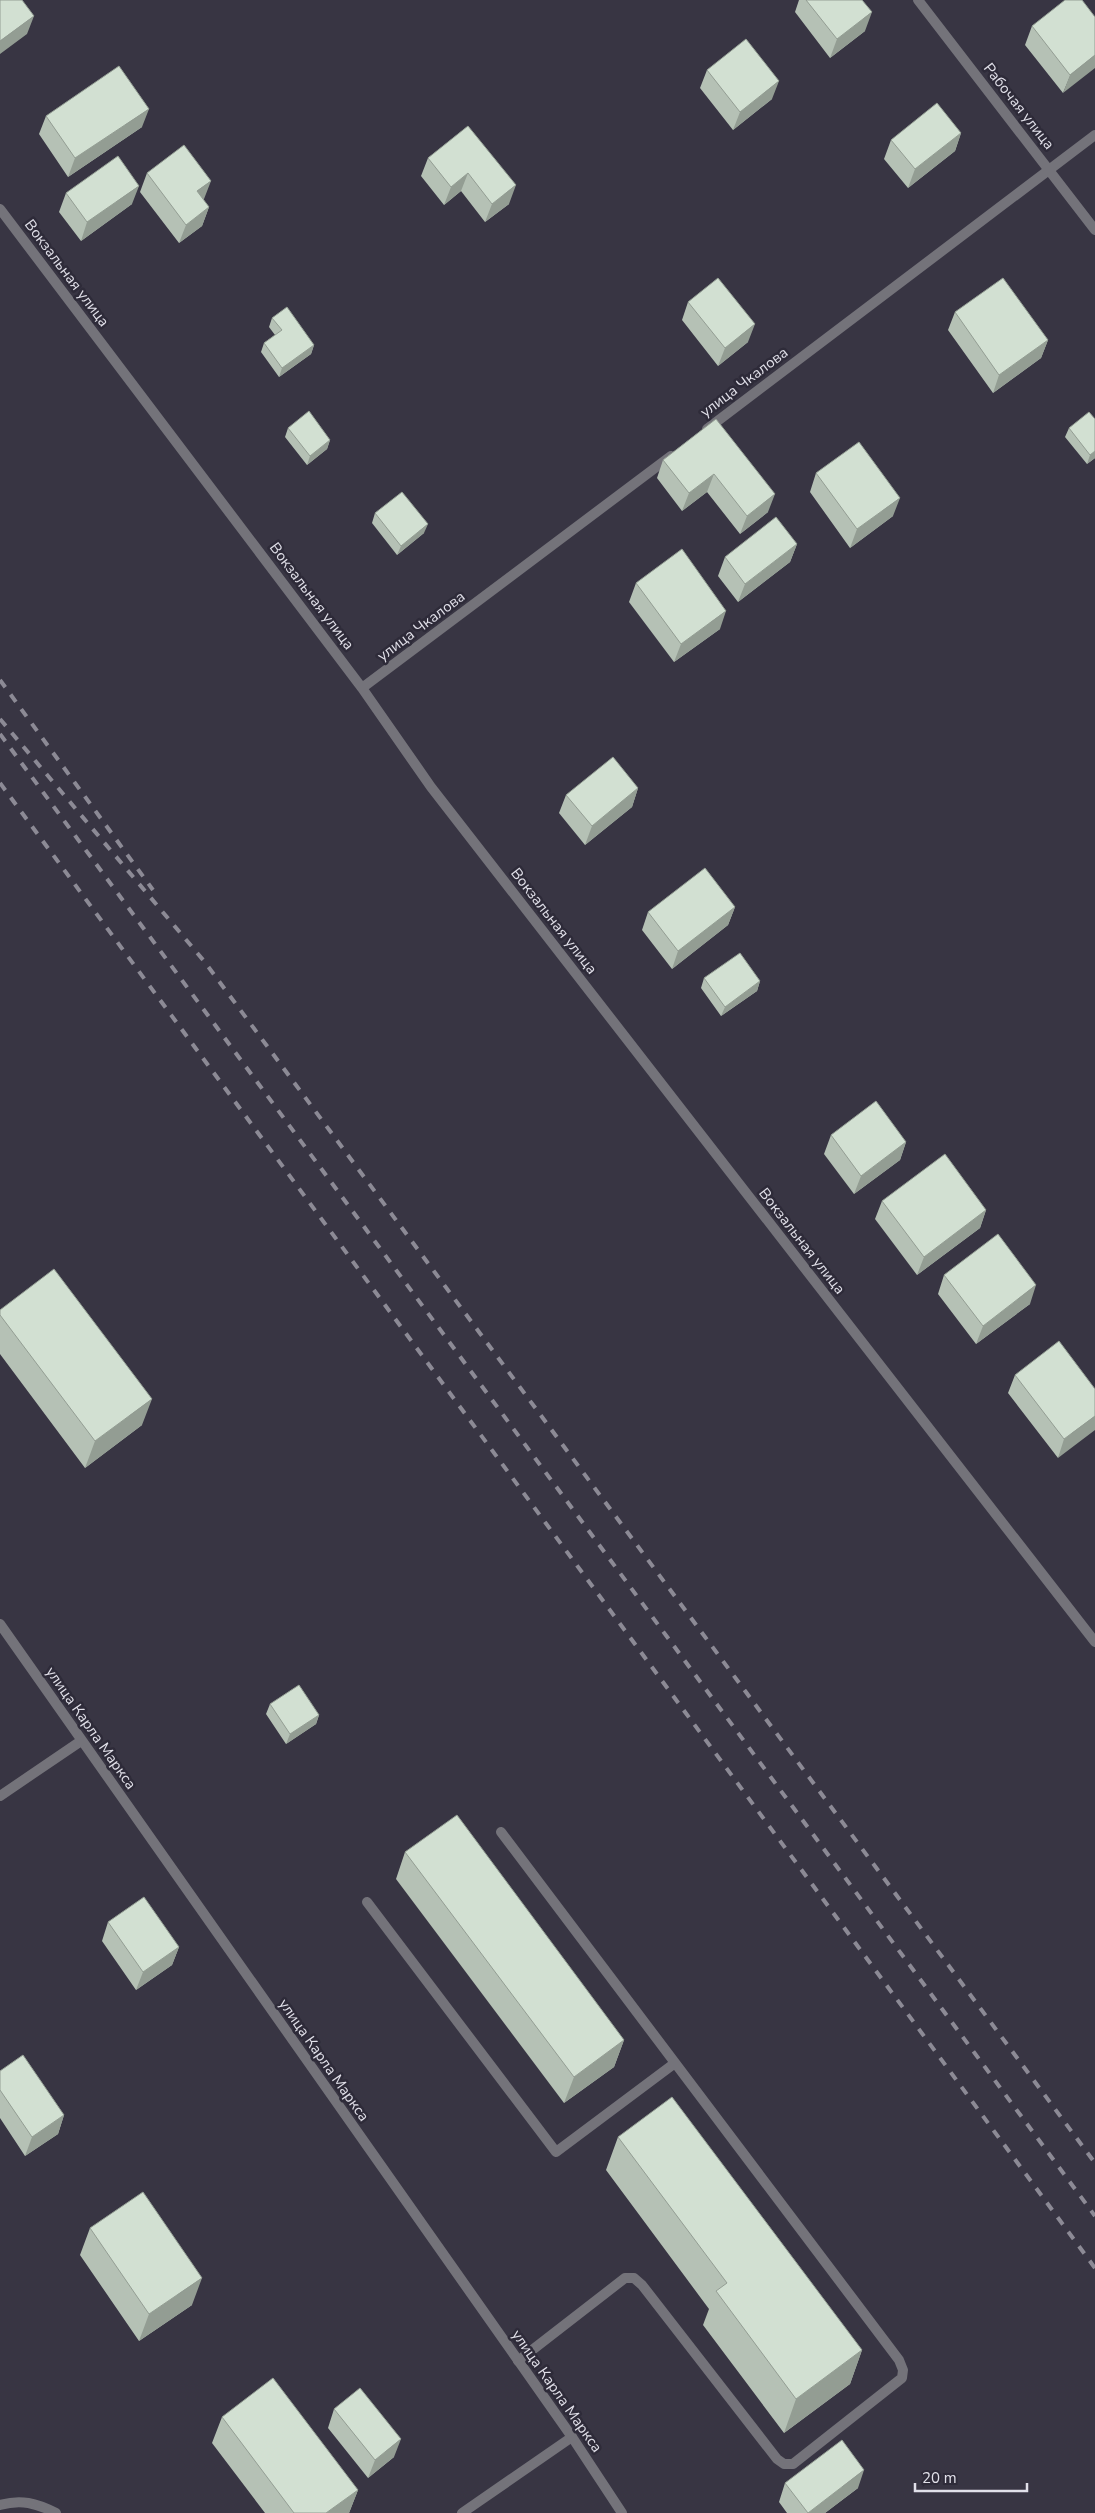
<svg xmlns="http://www.w3.org/2000/svg" width="1095" height="2513" font-family="'Nunito Sans',sans-serif">
  <style>
    .lines { fill: none; stroke-linecap: round; stroke-linejoin: round }
    .service { stroke: #74737a; stroke-width: 10 }
    .minor { stroke: #74737a; stroke-width: 10 }
    .rail { stroke: #8c8a95; stroke-width: 4; stroke-dasharray: 9 9; stroke-linecap: butt }
    .wall { fill: #b5c1b5 }
    .shaded-wall { fill: #939d93 }
    .building { fill: #d2e0d2; stroke: #939d93 }
    .labels { text-anchor: middle; stroke-width: 5; stroke-linejoin: round; paint-order: stroke }
    .street-label { font-size: 15px; fill: #e1e0e9; stroke: #2e2b39 }
  </style>
  <rect width="100%" height="100%" fill="#383543"/>
  <g class="lines">
    <path class="service" d="M501,1832L899,2360L903,2370L902,2378L793,2464H784L777,2459L642,2285L634,2278H625L518,2361
      M367,1902L556,2152L675,2063
      M0,2505C21,2499 36,2503 56,2513
      M462,2513L572,2437"/>
    <path class="minor" d="M918,0L1095,230
      M0,209L362,688L431,787L1095,1642
      M707,429L1095,135
      M362,688L671,456
      M0,1624L572,2437L622,2513
      M0,1796L81,1741"/>
    <path class="rail" d="M0,680L153,890
      M0,719L204,961L1095,2163
      M0,734L1095,2216
      M0,783L1095,2268"/>
  </g>
  <path class="wall" d="M799,0H862L865,31L830,58L795,12Z
    M1095,17L1063,93L1025,45L1032,26Z
    M707,70L772,99L733,130L700,88Z
    M46,116L142,127L68,177L39,134Z
    M468,126L509,204L485,222L461,191L444,205L421,176L428,158Z
    M961,133L955,151L908,188L884,159L891,140Z
    M147,173L204,199L203,200L209,207L202,226L179,243L140,192Z
    M66,193L132,204L81,241L59,212Z
    M688,302L748,342L718,366L682,320Z
    M955,312L1048,340L1041,358L993,393L948,330Z
    M272,318L314,345L311,354L279,377L261,352L264,343L275,335L269,327Z
    M716,419L768,512L740,534L707,492L682,511L657,478L663,460Z
    M1095,419V458L1087,464L1065,437L1069,428Z
    M288,428L330,440L327,449L307,465L285,437Z
    M816,473L893,516L850,548L810,492Z
    M375,513L424,533L397,555L372,523Z
    M797,544L790,562L738,602L718,576L725,557Z
    M636,583L720,629L674,662L629,602Z
    M638,788L632,807L585,845L559,813L566,795Z
    M735,907L728,925L672,969L642,930L648,912Z
    M704,978L760,981L757,991L721,1016L701,988Z
    M831,1135L906,1142L900,1160L854,1194L824,1154Z
    M882,1201L986,1210L980,1228L917,1275L875,1219Z
    M944,1275L1030,1304L976,1344L938,1294Z
    M0,1310L142,1425L85,1468L0,1354Z
    M1015,1375L1095,1389L1058,1458L1008,1393Z
    M270,1704L319,1715L316,1724L286,1744L266,1714Z
    M405,1852L624,2040L614,2067L564,2103L396,1879Z
    M108,1922L179,1947L172,1965L136,1990L102,1941Z
    M0,2071L64,2115L58,2134L25,2156L0,2118Z
    M618,2137L862,2350L850,2384L784,2433L703,2325L709,2309L606,2170Z
    M90,2228L192,2305L139,2341L80,2255Z
    M334,2409L394,2457L368,2478L328,2428Z
    M222,2417L358,2490L349,2513H265L212,2443Z
    M785,2483L858,2488L825,2513H787L779,2502Z"/>
  <path class="shaded-wall" d="M872,12L865,31L830,58L837,39Z
    M34,16L27,34L0,54V41Z
    M1095,55V68L1063,93L1070,75Z
    M779,81L772,99L733,130L740,112Z
    M149,109L142,127L68,177L75,158Z
    M961,133L955,151L908,188L915,169Z
    M468,173L461,191L444,205L451,187Z
    M211,181L204,199L190,210L197,191Z
    M516,185L509,204L485,222L492,204Z
    M139,186L132,204L81,241L87,222Z
    M209,207L202,226L179,243L186,225Z
    M755,324L748,342L718,366L725,348Z
    M1048,340L1041,358L993,393L999,375Z
    M314,345L311,354L279,377L282,368Z
    M330,440L327,449L307,465L310,456Z
    M1095,451V458L1087,464L1090,455Z
    M714,474L707,492L682,511L689,493Z
    M775,494L768,512L740,534L747,516Z
    M900,498L893,516L850,548L857,529Z
    M428,524L424,533L397,555L401,546Z
    M797,544L790,562L738,602L745,584Z
    M726,611L720,629L674,662L681,644Z
    M638,788L632,807L585,845L592,826Z
    M735,907L728,925L672,969L678,951Z
    M760,981L757,991L721,1016L725,1007Z
    M906,1142L900,1160L854,1194L861,1176Z
    M986,1210L980,1228L917,1275L924,1257Z
    M1036,1285L1030,1304L976,1344L983,1326Z
    M152,1399L142,1425L85,1468L95,1441Z
    M1095,1416V1430L1058,1458L1064,1439Z
    M319,1715L316,1724L286,1744L290,1734Z
    M179,1947L172,1965L136,1990L143,1972Z
    M624,2040L614,2067L564,2103L574,2077Z
    M64,2115L58,2134L25,2156L32,2137Z
    M202,2278L192,2305L139,2341L149,2314Z
    M862,2350L850,2384L784,2433L796,2399Z
    M401,2439L394,2457L368,2478L375,2460Z
    M864,2470L858,2488L825,2513H808Z
    M358,2490L349,2513H326Z"/>
  <path class="building" d="M0,0H22L34,16L0,41Z
    M806,0H862L872,12L837,39Z
    M1065,0H1082L1095,17V55L1070,75L1032,26Z
    M746,39L779,81L740,112L707,70Z
    M119,66L149,109L75,158L46,116Z
    M937,103L961,133L915,169L891,140Z
    M468,126L516,185L492,204L468,173L451,187L428,158Z
    M184,145L211,181L197,191L209,207L186,225L147,173Z
    M118,156L139,186L87,222L66,193Z
    M718,278L755,324L725,348L688,302Z
    M1003,278L1048,340L999,375L955,312Z
    M287,307L314,345L282,368L264,343L282,330L272,318Z
    M309,411L330,440L310,456L288,428Z
    M1089,412L1095,419V451L1090,455L1069,428Z
    M716,419L775,494L747,516L714,474L689,493L663,460Z
    M859,442L900,498L857,529L816,473Z
    M402,492L428,524L401,546L375,513Z
    M776,517L797,544L745,584L725,557Z
    M682,549L726,611L681,644L636,583Z
    M613,757L638,788L592,826L566,795Z
    M705,868L735,907L678,951L648,912Z
    M740,953L760,981L725,1007L704,978Z
    M876,1101L906,1142L861,1176L831,1135Z
    M945,1154L986,1210L924,1257L882,1201Z
    M998,1234L1036,1285L983,1326L944,1275Z
    M54,1269L152,1399L95,1441L0,1315V1310Z
    M1059,1341L1095,1389V1416L1064,1439L1015,1375Z
    M299,1685L319,1715L290,1734L270,1704Z
    M457,1815L624,2040L574,2077L405,1852Z
    M144,1897L179,1947L143,1972L108,1922Z
    M23,2055L64,2115L32,2137L0,2090V2071Z
    M672,2097L862,2350L796,2399L716,2291L727,2283L618,2137Z
    M143,2192L202,2278L149,2314L90,2228Z
    M273,2378L358,2490L326,2513H294L222,2417Z
    M360,2388L401,2439L375,2460L334,2409Z
    M842,2440L864,2470L808,2513L785,2483Z"/>
  <g class="labels">
    <g class="street-label">
      <text transform="translate(1019 106) rotate(52)" y="5">Рабочая улица</text>
      <text transform="translate(67 273) rotate(53)" y="5">Вокзальная улица</text>
      <text transform="translate(744 382) rotate(-37)" y="5">улица Чкалова</text>
      <text transform="translate(312 596) rotate(53)" y="5">Вокзальная улица</text>
      <text transform="translate(421 626) rotate(-37)" y="5">улица Чкалова</text>
      <text transform="translate(554 921) rotate(52)" y="5">Вокзальная улица</text>
      <text transform="translate(802 1241) rotate(52)" y="5">Вокзальная улица</text>
      <text transform="translate(91 1728) rotate(55)" y="5">улица Карла Маркса</text>
      <text transform="translate(324 2060) rotate(55)" y="5">улица Карла Маркса</text>
      <text transform="translate(557 2391) rotate(55)" y="5">улица Карла Маркса</text>
    </g>
  </g>
  <path d="M915 2483v8h112v-8" fill="none" stroke="#e1e0e9" stroke-width="2.5"/>
  <text x="922" y="2483" font-size="15" fill="#e1e0e9" stroke="#2e2b39" stroke-width="4" paint-order="stroke">20 m</text>
</svg>
